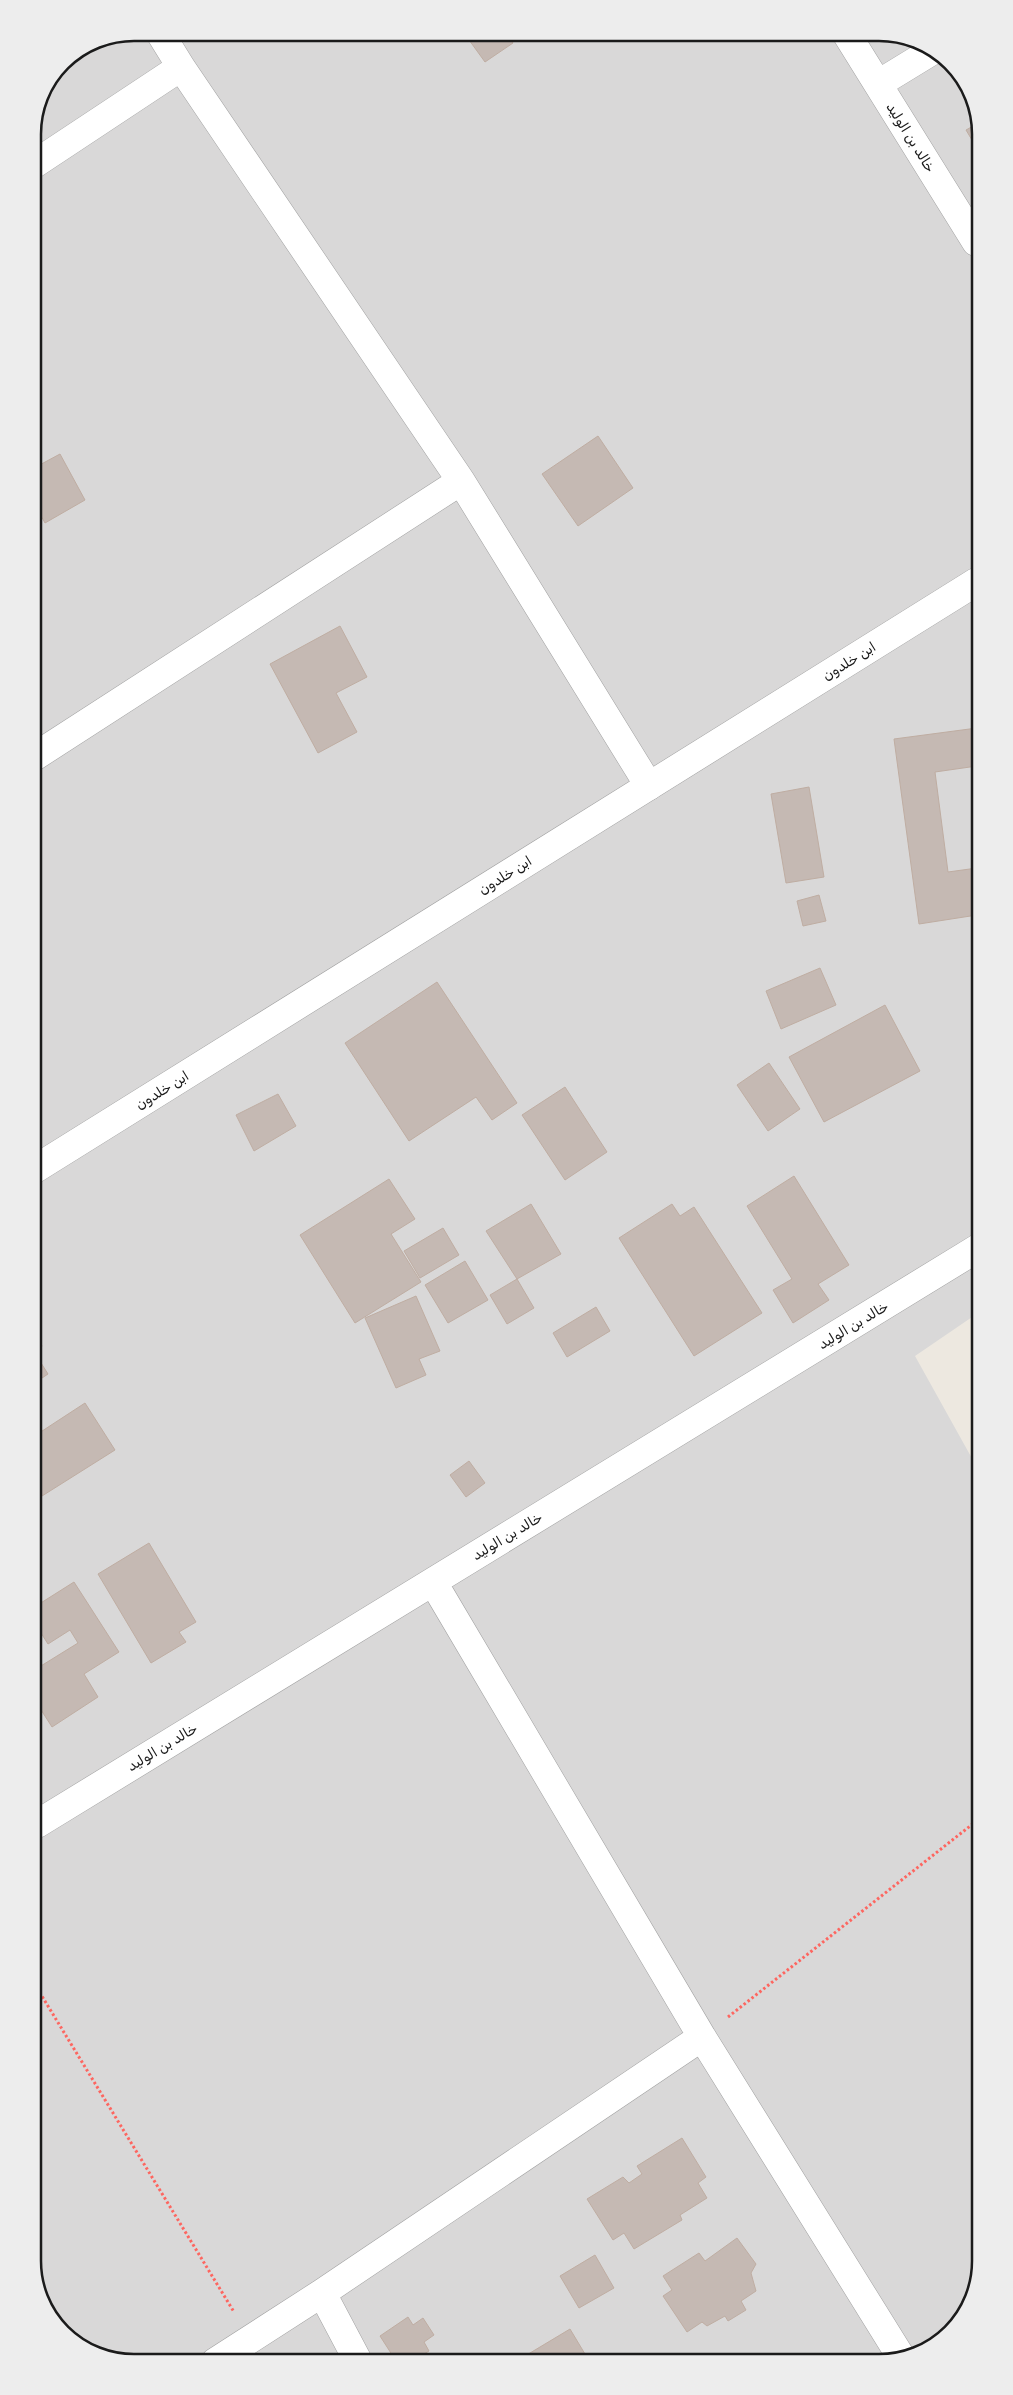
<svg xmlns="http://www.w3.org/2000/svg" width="1013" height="2395" font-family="Rubik,'Noto Sans Arabic',sans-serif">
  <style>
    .residential { fill: #d9d8d8 }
    .building { fill: #c5b9b3; stroke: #bfada2 }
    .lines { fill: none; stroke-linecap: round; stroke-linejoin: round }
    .minor-casing { stroke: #a2a2a2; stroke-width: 29 }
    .tertiary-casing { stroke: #a2a2a2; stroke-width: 29 }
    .path { stroke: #fd6660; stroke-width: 3; stroke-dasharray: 2.5 2.5; stroke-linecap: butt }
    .minor { stroke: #fff; stroke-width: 28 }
    .tertiary { stroke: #fff; stroke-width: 28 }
    .labels { text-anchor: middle; stroke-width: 4; stroke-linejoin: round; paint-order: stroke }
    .street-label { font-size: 14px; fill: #1b1b1b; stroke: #fff }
    .rim { fill: none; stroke: #1b1b1b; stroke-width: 2.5 }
  </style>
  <rect width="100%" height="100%" fill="#ede8e0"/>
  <path class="residential" d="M134,33H886L941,54L975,102L978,1313L915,1356L979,1471L980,2261L960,2322L911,2357L127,2362L72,2341L38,2293L33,128L40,95L63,62L96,40Z"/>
  <path class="building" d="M464,33H506L513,43L485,62Z
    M975,125V145L966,130Z
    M598,436L633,488L578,526L542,474Z
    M60,454L85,500L45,523L34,503V468Z
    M340,626L367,677L336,693L357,732L318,753L270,664Z
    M977,728V766L935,772L948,872L977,868V915L919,924L894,739Z
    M809,787L824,877L786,883L771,794Z
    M819,895L826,921L803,926L797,901Z
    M820,968L836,1005L781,1029L766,991Z
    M437,982L517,1103L492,1120L476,1097L409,1141L345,1043Z
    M885,1005L920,1071L824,1122L789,1057Z
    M769,1063L800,1109L768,1131L737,1085Z
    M565,1087L607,1152L565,1180L522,1115Z
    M278,1094L296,1126L254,1151L236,1115Z
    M794,1176L849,1265L818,1284L829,1300L793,1323L773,1290L792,1279L747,1206Z
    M389,1179L415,1219L391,1234L421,1282L355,1323L300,1235Z
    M531,1204L561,1254L517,1279L486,1231Z
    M672,1204L680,1216L694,1207L762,1313L694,1356L619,1238Z
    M443,1228L459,1255L420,1278L404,1251Z
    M465,1261L488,1300L448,1323L425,1285Z
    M517,1279L534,1308L507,1324L490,1295Z
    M416,1296L440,1351L419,1359L426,1375L396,1388L365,1318Z
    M596,1307L610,1331L567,1357L553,1333Z
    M36,1336L42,1346L36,1354Z
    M36,1355L48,1374L36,1382Z
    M85,1403L115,1450L42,1496L36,1486V1444L38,1443L36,1435Z
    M469,1461L485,1483L466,1497L450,1475Z
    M149,1543L196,1622L179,1632L186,1642L151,1663L98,1574Z
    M74,1582L119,1652L84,1674L98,1697L52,1727L36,1702V1669L78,1643L70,1630L48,1644L36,1625V1606Z
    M682,2138L706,2177L698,2183L707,2198L680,2215L682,2220L634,2249L624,2233L613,2240L587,2199L623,2177L629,2183L642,2174L637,2166Z
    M737,2238L756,2264L751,2273L756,2291L741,2301L746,2310L728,2321L725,2316L707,2326L702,2322L687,2332L663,2296L672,2290L663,2276L699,2253L705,2261Z
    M595,2255L614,2288L579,2308L560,2276Z
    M408,2317L413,2325L423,2318L434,2335L424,2342L429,2351L414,2360L396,2361L380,2336Z
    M570,2329L588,2359L521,2360L520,2359Z"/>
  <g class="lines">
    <g class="minor-casing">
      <path id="minor" d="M160,33L181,67L461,481L649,786
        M846,33L976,242
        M878,84L932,51
        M33,165L181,67
        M34,757L461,481
        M433,1582L702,2037L901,2357
        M37,1824L978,1248
        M322,2293L358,2361
        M215,2362L322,2293L702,2037"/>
    </g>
    <g class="tertiary-casing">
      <path id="tertiary" d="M35,1169L976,582"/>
    </g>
    <path class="path" d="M37,1988L234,2312
      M728,2017L979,1819"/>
    <use href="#minor" class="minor"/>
    <use href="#tertiary" class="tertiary"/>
  </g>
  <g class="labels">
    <g class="street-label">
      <text transform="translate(911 137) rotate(58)" y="5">خالد بن الوليد</text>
      <text transform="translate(849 661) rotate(-32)" y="5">ابن خلدون</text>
      <text transform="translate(505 875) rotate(-32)" y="5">ابن خلدون</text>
      <text transform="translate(162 1090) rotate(-32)" y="5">ابن خلدون</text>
      <text transform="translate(853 1325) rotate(-31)" y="5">خالد بن الوليد</text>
      <text transform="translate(507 1536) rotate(-31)" y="5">خالد بن الوليد</text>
      <text transform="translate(162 1747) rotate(-31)" y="5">خالد بن الوليد</text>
    </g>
  </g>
  <path d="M0 0H1013V2395H0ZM134 41H879A93 93 0 0 1 972 134V2261A93 93 0 0 1 879 2354H134A93 93 0 0 1 41 2261V134A93 93 0 0 1 134 41Z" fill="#ededed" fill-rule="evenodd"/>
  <path class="rim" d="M134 41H879A93 93 0 0 1 972 134V2261A93 93 0 0 1 879 2354H134A93 93 0 0 1 41 2261V134A93 93 0 0 1 134 41Z"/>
</svg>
